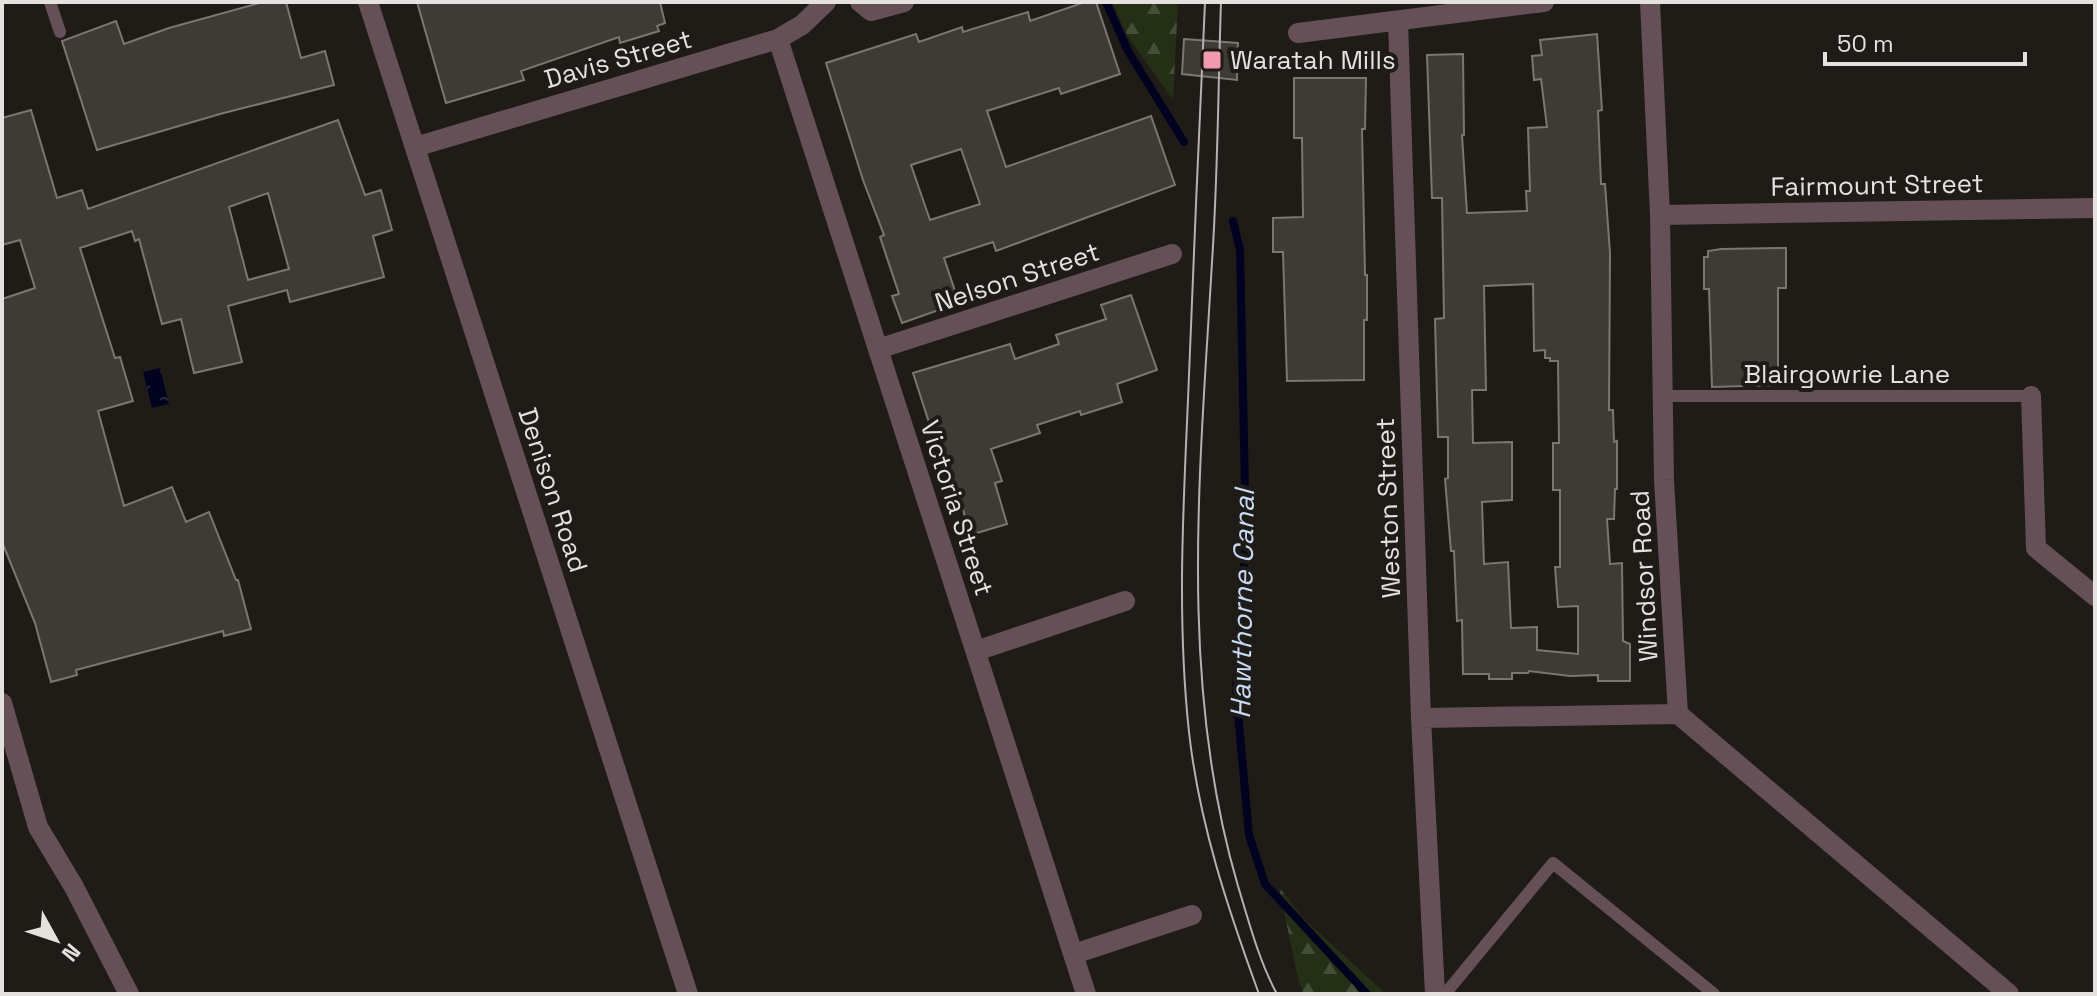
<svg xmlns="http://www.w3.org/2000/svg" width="2097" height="996" font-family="'Space Grotesk',sans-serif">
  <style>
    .forest { fill: url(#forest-firs) }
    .water { fill: url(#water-ripples) }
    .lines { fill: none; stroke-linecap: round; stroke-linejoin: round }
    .stream { stroke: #000220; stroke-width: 8 }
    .building { fill: #3e3a35; stroke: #7b7671; stroke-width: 2; fill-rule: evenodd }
    .service { stroke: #665058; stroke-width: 12 }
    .minor { stroke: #665058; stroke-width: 20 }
    .tram { stroke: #b5b1ae; stroke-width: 2 }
    .poi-dot { fill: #f29aad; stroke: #1f1b16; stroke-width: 3 }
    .labels { text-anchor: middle; stroke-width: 8; stroke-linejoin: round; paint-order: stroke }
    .street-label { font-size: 26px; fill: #e4e1de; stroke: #1f1b16 }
    .poi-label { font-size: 26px; fill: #e4e1de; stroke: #1f1b16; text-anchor: start }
    .water-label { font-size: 28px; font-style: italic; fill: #c8d9f3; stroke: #1f1b16 }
  </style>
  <defs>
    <pattern id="forest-firs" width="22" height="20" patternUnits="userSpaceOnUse" patternTransform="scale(2)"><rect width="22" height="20" fill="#242f16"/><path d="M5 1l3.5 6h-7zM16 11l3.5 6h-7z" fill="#444d37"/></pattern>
    <pattern id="water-ripples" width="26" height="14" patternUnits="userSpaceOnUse" patternTransform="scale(2)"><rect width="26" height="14" fill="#000220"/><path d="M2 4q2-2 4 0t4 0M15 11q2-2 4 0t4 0" fill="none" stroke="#252740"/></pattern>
  </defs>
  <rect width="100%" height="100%" fill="#1f1b16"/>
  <path class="forest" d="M1112,2H1178L1173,100L1128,37Z
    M1279,887L1302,917L1386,994H1304L1299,983Z"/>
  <path class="water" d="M160,368L169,404L152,408L143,372Z"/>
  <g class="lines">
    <path class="stream" d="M1106,2L1128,51L1184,142
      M1233,221L1240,250L1246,537L1236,691L1249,835L1265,884L1367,994"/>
  </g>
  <path class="building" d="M263,2H286L301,58L325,51L334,85L220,114L97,150L62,41L116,21L124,44L169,28Z
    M417,2H660L665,23L657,26L659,31L620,43L619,37L521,71L524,80L446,103Z
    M1085,2H1096L1120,74L1061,94L1059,88L987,111L1006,167L1151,116L1175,185L996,251L993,242L944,258L959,303L902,323L892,296L899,294L880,237L884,235L863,180L826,63L916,34L919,42L962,27L963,32L1028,12L1030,21ZM961,149L980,204L930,220L911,165Z
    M1597,34L1602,110L1598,111L1601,184H1605L1610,253L1609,410H1613L1614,442L1617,441V489H1615L1614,519H1607L1610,564L1622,563L1623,641L1630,644V681H1598V675L1570,676L1529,671L1528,673H1512V679H1489V674H1463L1462,620L1457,621L1454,551H1451L1445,479L1448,478V437H1438L1435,319L1444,318L1442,198H1432L1427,55L1463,54L1464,135H1462L1467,213L1527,211L1526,191H1530L1528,128L1547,127L1541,79L1534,80L1532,56L1542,55L1540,40ZM1533,284L1534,351L1545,350V358H1550V361H1558L1559,443H1553V490H1560V567H1555L1558,607L1578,606V654L1537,650V627L1511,628L1508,562L1484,564L1482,502L1512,500V442L1473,443L1472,390H1486L1484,286Z
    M1184,39L1238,43L1237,80L1182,74Z
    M1294,78H1366L1365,129H1362L1365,275H1367V320H1364V380L1287,381L1283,252H1273V218L1303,217L1302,138H1294Z
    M31,110L57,198L82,190L88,209L338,120L365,195L381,190L392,230L373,236L384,277L290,302L287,290L228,306L242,362L194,373L181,319L162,324L139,239L135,241L132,231L80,248L115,358L120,357L133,401L98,411L124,506L172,487L186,522L209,512L236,580H238L251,629L224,636L223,631L76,670L77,675L51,682L35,623L2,542V299L35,288L20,240L2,245V118ZM268,193L289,269L248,280L229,207Z
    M1786,248V288H1778V385L1712,387L1709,289H1704V257H1708V251L1721,249Z
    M1131,295L1157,370L1117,384L1122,402L1081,415L1080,411L1037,425L1040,433L991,449L1002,481L995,483L1007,524L970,535L959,495L953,497L913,373L1010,344L1015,359L1059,344L1056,335L1106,319L1101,305Z"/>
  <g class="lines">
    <path class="service" d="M50,2L60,32
      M1662,396H2031
      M1445,994L1553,863L1714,994"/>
    <path class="minor" d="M368,2L688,994
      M860,2L871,11L904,2
      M1650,2L1660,215L1664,480L1678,714L2009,994
      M1398,21L1421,718L1435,994
      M1298,33L1544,2
      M778,39L1086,994
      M415,147L778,39L802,25L826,2
      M1660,215L2095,208
      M878,349L1172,254
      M2031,396L2036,548L2095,596
      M976,651L1125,601
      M2,703L38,827L74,887L129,994
      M1421,718L1678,714
      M1074,954L1192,915"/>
    <path class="tram" d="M1205,2C1199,135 1193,267 1188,400C1183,511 1177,621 1189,732C1199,823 1228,909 1259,994
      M1221,2C1218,89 1218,175 1212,262C1200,470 1178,683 1238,886C1249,922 1259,961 1277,994"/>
  </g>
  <rect class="poi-dot" x="1202" y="50" width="20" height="20" rx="4"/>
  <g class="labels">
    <g class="street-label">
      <text transform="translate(618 59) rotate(-16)" y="9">Davis Street</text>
      <text transform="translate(1877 185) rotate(-1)" y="9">Fairmount Street</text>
      <text transform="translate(1017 277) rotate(-18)" y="9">Nelson Street</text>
      <text x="1847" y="383">Blairgowrie Lane</text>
      <text transform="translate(553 490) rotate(72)" y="9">Denison Road</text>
      <text transform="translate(957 508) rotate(72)" y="9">Victoria Street</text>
      <text transform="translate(1388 508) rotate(-92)" y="9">Weston Street</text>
      <text transform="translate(1644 576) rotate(-93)" y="9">Windsor Road</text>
    </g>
    <g class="poi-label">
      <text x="1230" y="69">Waratah Mills</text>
    </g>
    <g class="water-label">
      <text transform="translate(1242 604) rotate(-89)" y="10">Hawthorne Canal</text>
    </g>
  </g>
  <rect width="2097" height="996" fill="none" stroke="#e4e1de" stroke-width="8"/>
  <g transform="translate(56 940) rotate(130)" stroke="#1f1b16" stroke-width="6" paint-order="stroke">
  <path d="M0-6L14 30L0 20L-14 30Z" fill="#e4e1de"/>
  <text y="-12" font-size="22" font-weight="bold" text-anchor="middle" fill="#e4e1de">N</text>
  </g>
  <path d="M1825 52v12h200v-12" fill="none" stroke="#e4e1de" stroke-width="4"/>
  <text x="1837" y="52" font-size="24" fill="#e4e1de" stroke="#1f1b16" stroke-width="6" paint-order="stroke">50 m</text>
</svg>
